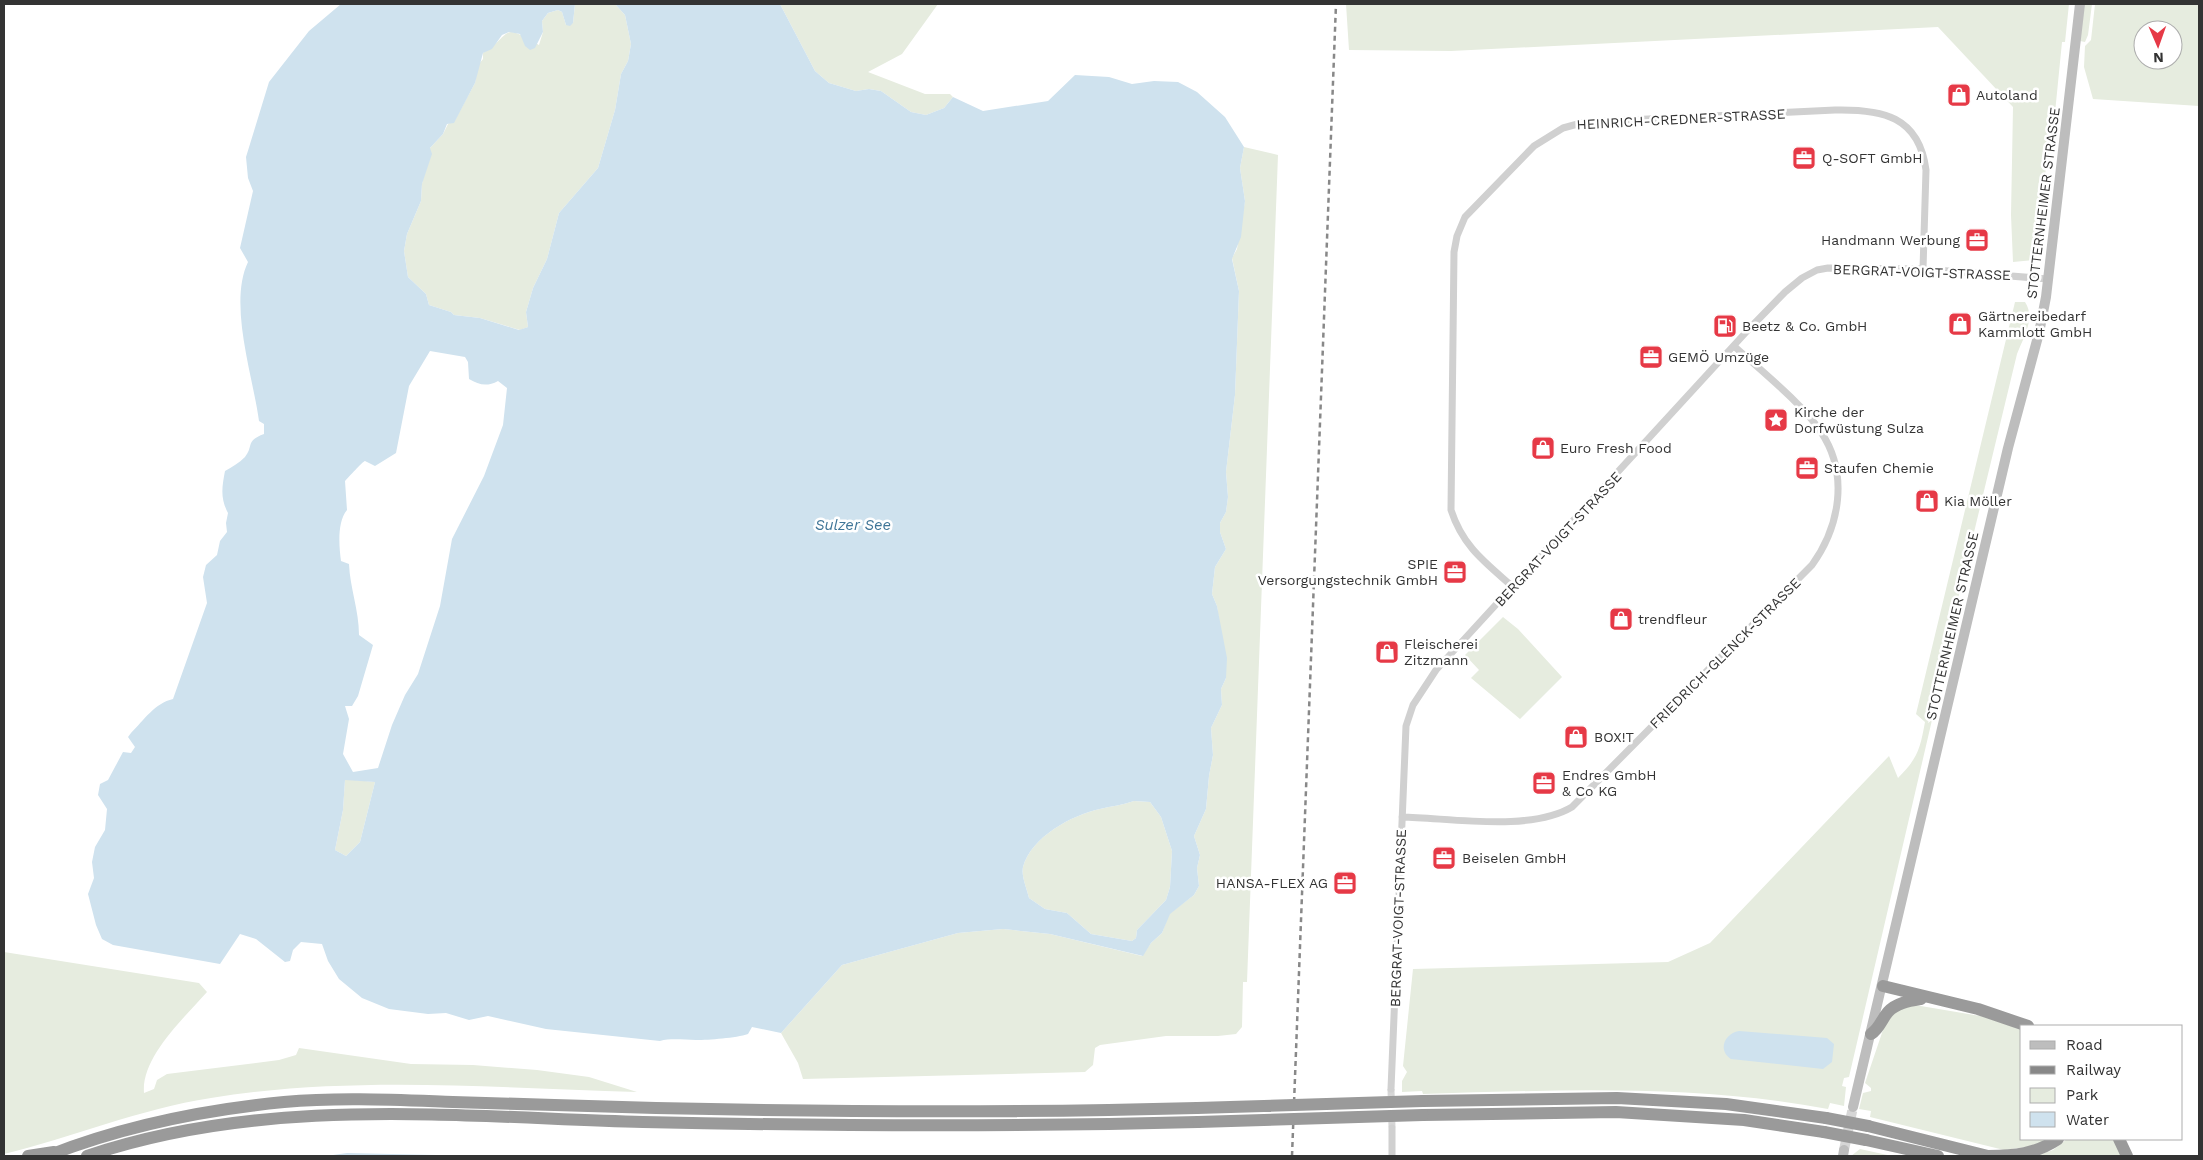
<svg xmlns="http://www.w3.org/2000/svg" width="2203" height="1160" font-family="'Work Sans',sans-serif">
  <style>
    .green { fill: #e6ecdf; fill-rule: evenodd }
    .water { fill: #cfe2ee; fill-rule: evenodd }
    .lines { fill: none; stroke-linecap: round; stroke-linejoin: round }
    .street-tunnel { stroke: #d6d6d6; stroke-width: 7; stroke-dasharray: 7 3.5; stroke-linecap: butt }
    .secondary-tunnel { stroke: #d6d6d6; stroke-width: 10; stroke-dasharray: 10 5; stroke-linecap: butt }
    .street { stroke: #d0d0d0; stroke-width: 7 }
    .secondary { stroke: #bdbdbd; stroke-width: 10 }
    .highway { stroke: #9a9a9a; stroke-width: 12 }
    .rail { stroke: #888; stroke-width: 2.5; stroke-dasharray: 5 4; stroke-linecap: butt }
    .highway-bridge { stroke: #9a9a9a; stroke-width: 12 }
    .labels { text-anchor: middle; stroke-width: 5; stroke-linejoin: round; paint-order: stroke }
    .poi-label { font-size: 14px; fill: #333; stroke: #fff; text-anchor: start }
    .street-label { font-size: 14px; fill: #333; stroke: #fff }
    .water-label { font-size: 15px; font-style: italic; fill: #3f7597; stroke: #fff }
  </style>
  <rect width="100%" height="100%" fill="#fff"/>
  <path class="green" d="M575,4H615L625,15L631,44L628,61L621,74L615,110L598,168L559,213L547,259L533,288L526,312L528,327L520,330L480,318L454,315L451,312L429,305L426,294L408,277L404,251L407,234L421,201L422,184L430,148L443,134L448,124L455,120L475,83L478,65L483,59V53C514,33 499,22 539,45L543,32L542,21L548,13L558,10L562,12L566,25L573,23Z
    M780,4H938L902,54L868,72L925,94H950L953,97L944,108L926,115L911,112L881,91L869,89L856,91L829,83L815,71Z
    M1346,4H2069L2065,42H2062L2053,133L2042,190L2034,260L2013,262L2011,215L2013,107L1938,27L1451,51L1349,50Z
    M2084,4H2092L2088,35L2085,42L2080,41Z
    M2095,4H2199V106L2093,99L2084,67L2085,46L2091,40ZM2143,30H2173V60H2143Z
    M1244,147L1278,155L1247,982H1243L1242,1027L1236,1034L1218,1036H1166L1100,1045L1095,1048L1093,1065L1085,1072L803,1079L798,1063L781,1033L842,965L958,933L1003,929L1050,934L1142,956L1151,943L1162,933L1169,914L1194,895L1199,886L1197,868L1200,855L1194,836L1206,809L1209,776L1213,755L1211,728L1222,705L1221,689L1226,678L1217,606L1212,594L1215,567L1226,549L1220,532V523L1226,512L1228,497L1226,472L1235,395L1239,291L1232,258L1237,249L1245,201L1240,168Z
    M2015,302H2025C2036,318 2023,338 2017,354L1928,723L1932,720L1849,1077L1844,1078L1842,1086L1846,1087L1844,1106L1830,1103L1828,1109C1694,1084 1558,1090 1423,1094L1422,1091L1402,1092V1081L1407,1072L1403,1066L1413,969L1668,962L1710,943L1889,756L1898,778C1918,758 1920,749 1925,722L1916,714Z
    M1503,617L1518,629L1562,677L1520,719L1471,678L1479,670L1465,655Z
    M345,779L375,782L360,842L346,856L335,850L343,810Z
    M1134,801L1150,802L1161,817L1172,851L1170,887L1166,900L1137,930L1136,938L1132,941L1091,934L1067,913L1045,909L1029,898C1027,889 1021,876 1023,867C1031,837 1072,815 1100,809C1112,806 1123,805 1134,801Z
    M4,952L199,983L207,992C185,1017 141,1057 144,1093L154,1089L157,1080L167,1074L279,1060L296,1055L299,1048L411,1064L473,1065L537,1070L589,1077L637,1092C496,1088 351,1075 211,1098C140,1109 73,1137 4,1154Z
    M1915,1005L1986,1017L2022,1030V1139H2053L2042,1145L2004,1150L1870,1117L1871,1111L1859,1109L1863,1093L1871,1091V1088L1865,1083L1885,1024L1897,1010Z
    M2067,1139H2116L2123,1156H2036L2053,1150Z
    M1860,1149L1892,1156H1851Z"/>
  <path class="water" d="M341,4H575L573,23L570,26L566,25L562,12L558,10L548,13L542,21L543,32L535,48L530,50L525,46L520,34L509,32L502,35L492,49L483,53L475,83L454,123L447,124L443,134L430,148L432,154L422,184L421,201L407,234L404,251L408,277L426,294L429,305L451,312L454,315L480,318L519,330L528,327L526,312L533,288L547,259L559,213L598,168L615,110L621,74L628,61L631,44L625,15L615,4H780L815,71L829,83L856,91L869,89L881,91L911,112L926,115L944,108L953,97L983,111L1048,101L1075,75L1109,77L1132,84L1154,81L1178,82L1197,92L1225,117L1244,147L1240,168L1245,201L1241,237L1232,259L1239,291L1235,395L1226,472L1228,497L1226,512L1220,523V532L1226,549L1215,567L1212,594L1217,606L1227,658L1226,678L1221,689L1222,705L1211,728L1213,755L1209,776L1206,809L1194,836L1200,855L1197,868L1199,886L1194,895L1170,914L1162,933L1151,943L1143,956L1050,934L1003,929L958,933L842,965L781,1033L752,1027L748,1034C736,1038 709,1040 696,1040C684,1040 671,1038 660,1041L546,1029L488,1016L469,1020L446,1013L428,1014L389,1009L362,998L339,979L328,961L322,944L301,942L293,950L290,961L285,962L256,939L240,934L220,964L113,945L102,939L96,925L88,894L94,878L92,862L95,847L105,830L107,809L98,795L100,784L108,780L123,752L131,753L135,747L128,737L131,733C144,720 155,703 173,699L207,603L203,577L206,565L217,555L220,541L227,532L226,523L228,513C220,498 222,487 225,471C232,467 239,463 245,457C254,446 245,441 264,434V424L259,421C253,376 228,304 248,262L240,248L253,191L248,178L246,157L269,82L309,31ZM430,351L465,357L468,362L469,379C479,385 487,387 498,381L507,388L503,425L484,476L452,539L440,606L418,674L405,695L392,725L378,768L353,772L343,754L349,719L345,706H352L358,696L373,645L359,635C359,610 350,588 349,564L341,561C339,546 337,522 347,510L345,481C349,477 362,462 365,461L375,466L396,453L409,386ZM345,780L375,782L360,842L346,856L335,850L343,810ZM1134,801L1150,802L1161,817L1172,851L1170,887L1166,900L1137,930L1136,938L1132,941L1091,934L1067,913L1045,909L1029,898C1027,889 1021,876 1023,867C1031,837 1072,815 1100,809C1112,806 1123,805 1134,801Z
    M1739,1031L1827,1038L1834,1044L1832,1062L1823,1069L1731,1059C1717,1050 1725,1033 1739,1031Z
    M347,1153L481,1156H326Z"/>
  <g class="lines">
    <path class="street-tunnel" d="M1391,1089L1392,1128"/>
    <path class="secondary-tunnel" d="M1844,1150L1853,1107"/>
    <path class="street" d="M1513,587C1486,563 1463,547 1451,510L1454,252L1457,236L1465,217L1534,146L1563,128L1585,122L1835,110C1882,109 1919,116 1926,170L1923,269
      M1402,817C1451,818 1530,832 1572,807L1812,565C1840,526 1849,474 1821,432C1803,404 1759,369 1734,346
      M1391,1089L1406,726L1413,705L1436,670L1748,330L1785,292L1802,278L1817,270L1828,268L1923,269L2048,279
      M1392,1128V1156"/>
    <path class="secondary" d="M1853,1107L2008,448L2039,333L2046,297L2080,4
      M1843,1156L1844,1150"/>
    <path class="highway" d="M1883,986L1978,1009L2028,1026
      M1871,1034C1880,1028 1881,1020 1888,1012C1896,1003 1909,1001 1921,999
      M1423,1101L1617,1098L1726,1104L1826,1118
      M1423,1115L1616,1112L1744,1120L1824,1132
      M1868,1126L1988,1156
      M2119,1139L2127,1156
      M1866,1140L1938,1156
      M28,1156L54,1152
      M47,1156C123,1126 202,1110 284,1102C340,1097 397,1100 453,1102C521,1104 588,1106 656,1108C837,1112 1017,1113 1197,1108
      M87,1156C267,1095 457,1117 643,1122C828,1126 1013,1127 1198,1122
      M1988,1156C2014,1156 2036,1154 2058,1139"/>
    <path class="rail" d="M1292,1156L1336,4"/>
    <path class="highway-bridge" d="M1197,1108L1423,1101
      M1826,1118L1868,1126
      M1198,1122L1423,1115
      M1824,1132L1866,1140"/>
  </g>
  <defs>
    <g id="shop-square" transform="scale(1.25)"><rect x="-9" y="-9" width="18" height="18" rx="4" fill="#e63946" stroke="#fff"/><path d="M-5-2.5h2.3a2.7 3.5 0 0 1 5.4 0H5L5.5 6h-11ZM-1.5-2.5h3a1.5 2.3 0 0 0-3 0Z" fill="#fff"/></g>
    <g id="office-square" transform="scale(1.25)"><rect x="-9" y="-9" width="18" height="18" rx="4" fill="#e63946" stroke="#fff"/><path d="M-6-3h4V-5.5h4V-3h4V5H-6ZM-1-4.5V-3h2v-1.5ZM-6 0V1H6V0Z" fill="#fff"/></g>
    <g id="fuel-square" transform="scale(1.25)"><rect x="-9" y="-9" width="18" height="18" rx="4" fill="#e63946" stroke="#fff"/><path d="M-5.5-6h7V0h2V4h1.3V-2.5L3-4.5l.8-.8L6-3V5H2.5V1h-1V6h-7ZM-4.2-4.7v3.2H.2V-4.7Z" fill="#fff"/></g>
    <g id="sight-square" transform="scale(1.25)"><rect x="-9" y="-9" width="18" height="18" rx="4" fill="#e63946" stroke="#fff"/><path d="M0-6L1.8-2.2L6-1.7L2.9 1.2L3.7 5.4L0 3.3L-3.7 5.4L-2.9 1.2L-6-1.7L-1.8-2.2Z" fill="#fff"/></g>
  </defs>
  <g fill-rule="evenodd">
    <use href="#shop-square" x="1959" y="95"/>
    <use href="#office-square" x="1804" y="158"/>
    <use href="#office-square" x="1977" y="240"/>
    <use href="#shop-square" x="1960" y="324"/>
    <use href="#fuel-square" x="1725" y="326"/>
    <use href="#office-square" x="1651" y="357"/>
    <use href="#sight-square" x="1776" y="420"/>
    <use href="#shop-square" x="1543" y="448"/>
    <use href="#office-square" x="1807" y="468"/>
    <use href="#shop-square" x="1927" y="501"/>
    <use href="#office-square" x="1455" y="572"/>
    <use href="#shop-square" x="1621" y="619"/>
    <use href="#shop-square" x="1387" y="652"/>
    <use href="#shop-square" x="1576" y="737"/>
    <use href="#office-square" x="1544" y="783"/>
    <use href="#office-square" x="1444" y="858"/>
    <use href="#office-square" x="1345" y="883"/>
  </g>
  <g class="labels">
    <g class="poi-label">
      <text x="1976" y="100">Autoland</text>
      <text x="1822" y="163">Q-SOFT GmbH</text>
      <text x="1960" y="245" text-anchor="end">Handmann Werbung</text>
      <text x="1978" y="321">Gärtnereibedarf<tspan x="1978" dy="16">Kammlott GmbH</tspan></text>
      <text x="1742" y="331">Beetz &amp; Co. GmbH</text>
      <text x="1668" y="362">GEMÖ Umzüge</text>
      <text x="1794" y="417">Kirche der<tspan x="1794" dy="16">Dorfwüstung Sulza</tspan></text>
      <text x="1560" y="453">Euro Fresh Food</text>
      <text x="1824" y="473">Staufen Chemie</text>
      <text x="1944" y="506">Kia Möller</text>
      <text x="1438" y="569" text-anchor="end">SPIE<tspan x="1438" dy="16">Versorgungstechnik GmbH</tspan></text>
      <text x="1638" y="624">trendfleur</text>
      <text x="1404" y="649">Fleischerei<tspan x="1404" dy="16">Zitzmann</tspan></text>
      <text x="1594" y="742">BOX!T</text>
      <text x="1562" y="780">Endres GmbH<tspan x="1562" dy="16">&amp; Co KG</tspan></text>
      <text x="1462" y="863">Beiselen GmbH</text>
      <text x="1328" y="888" text-anchor="end">HANSA-FLEX AG</text>
    </g>
    <g class="street-label">
      <text transform="translate(1681 119) rotate(-3)" y="5">HEINRICH-CREDNER-STRASSE</text>
      <text transform="translate(2043 203) rotate(-83)" y="5">STOTTERNHEIMER STRASSE</text>
      <text transform="translate(1922 272) rotate(2)" y="5">BERGRAT-VOIGT-STRASSE</text>
      <text transform="translate(1558 539) rotate(-47)" y="5">BERGRAT-VOIGT-STRASSE</text>
      <text transform="translate(1952 626) rotate(-77)" y="5">STOTTERNHEIMER STRASSE</text>
      <text transform="translate(1725 653) rotate(-45)" y="5">FRIEDRICH-GLENCK-STRASSE</text>
      <text transform="translate(1398 918) rotate(-88)" y="5">BERGRAT-VOIGT-STRASSE</text>
    </g>
    <g class="water-label">
      <text x="853" y="530">Sulzer See</text>
    </g>
  </g>
  <rect width="2203" height="1160" fill="none" stroke="#333333" stroke-width="10"/>
  <rect x="2020" y="1025" width="162" height="115" fill="#ffffff" stroke="#adadad"/>
  <rect x="2030" y="1041" width="25" height="8" fill="#bdbdbd" stroke="#adadad"/>
  <text x="2066" y="1050" font-size="15" fill="#333333">Road</text>
  <rect x="2030" y="1066" width="25" height="8" fill="#888888" stroke="#adadad"/>
  <text x="2066" y="1075" font-size="15" fill="#333333">Railway</text>
  <rect x="2030" y="1088" width="25" height="15" fill="#e6ecdf" stroke="#adadad"/>
  <text x="2066" y="1100" font-size="15" fill="#333333">Park</text>
  <rect x="2030" y="1112" width="25" height="15" fill="#cfe2ee" stroke="#adadad"/>
  <text x="2066" y="1125" font-size="15" fill="#333333">Water</text>
  <g transform="translate(2158 45) rotate(178)"><circle r="24" fill="#ffffff" stroke="#adadad"/>
  <path d="M0-4L9 19L0 12L-9 19Z" fill="#e63946"/>
  <text y="-8" font-size="14" font-weight="bold" text-anchor="middle" fill="#333333">N</text>
  </g>
</svg>
